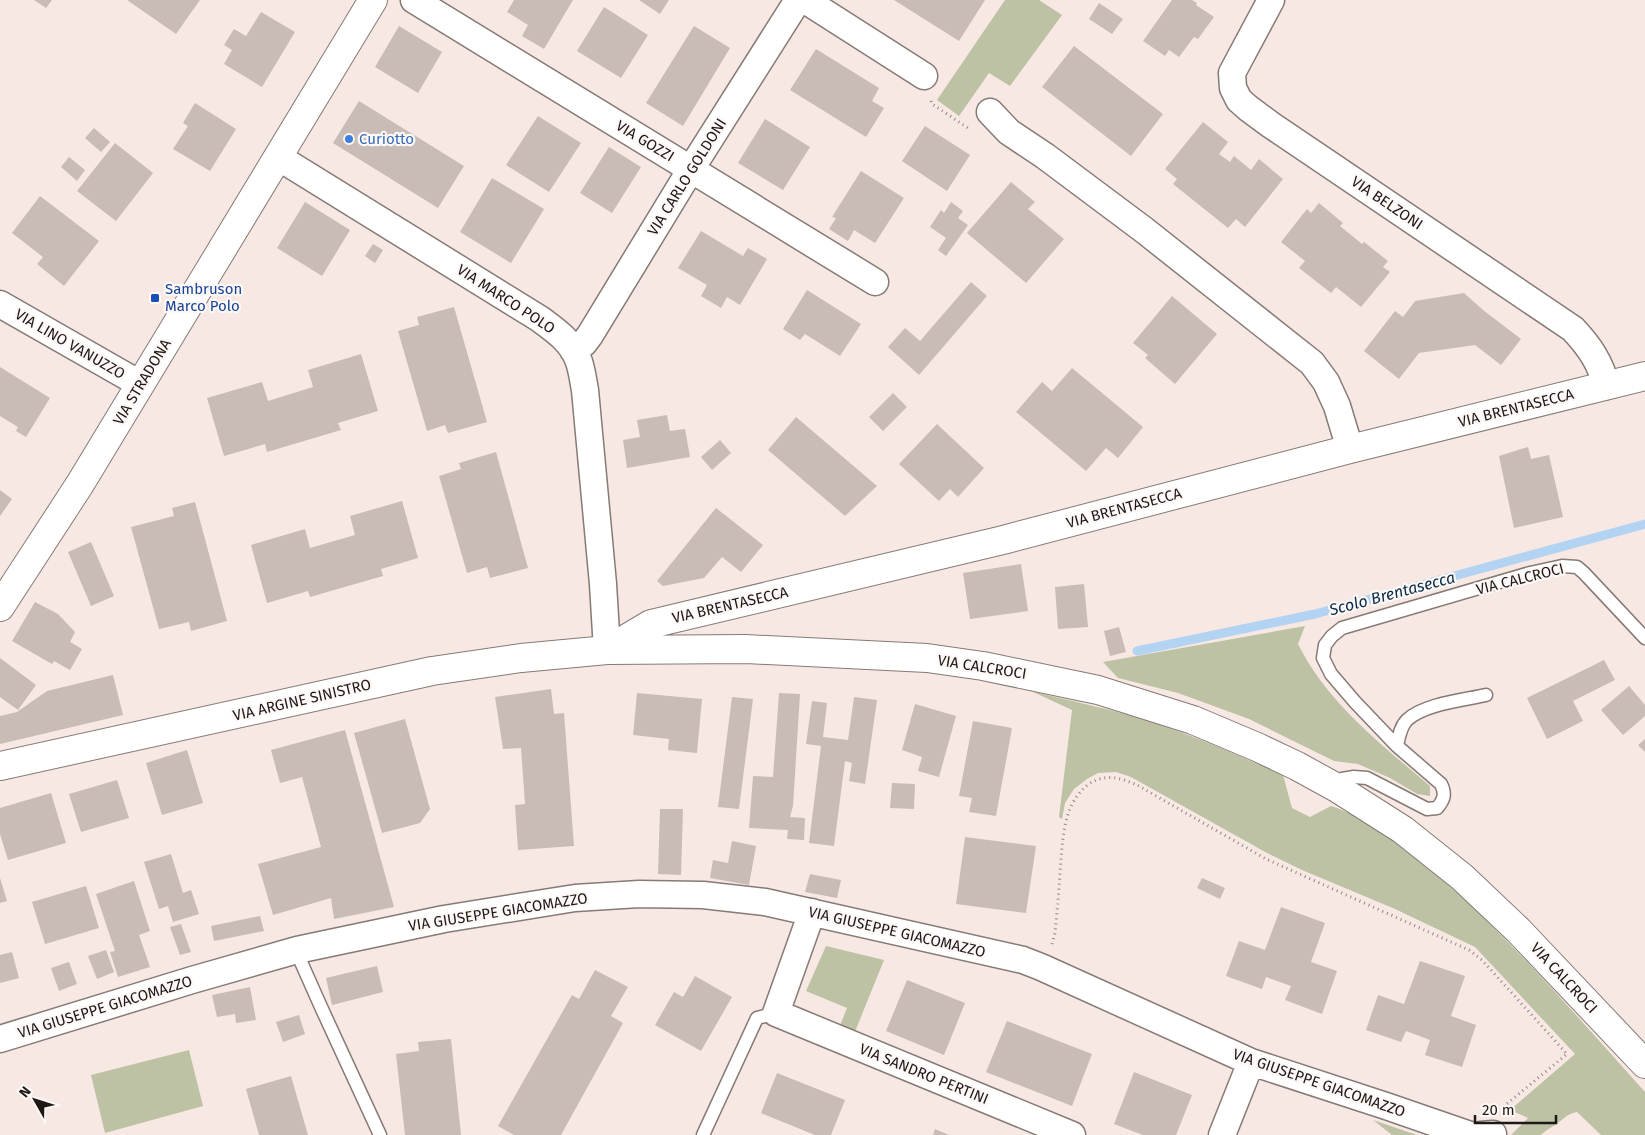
<svg xmlns="http://www.w3.org/2000/svg" width="1645" height="1135" font-family="'Fira Sans',sans-serif">
  <style>
    .green { fill: #bcc2a3 }
    .lines { fill: none; stroke-linecap: round; stroke-linejoin: round }
    .stream { stroke: #b3d3f3; stroke-width: 9 }
    .building { fill: #c9bbb6 }
    .lane-casing { stroke: #867a75; stroke-width: 15 }
    .street-casing { stroke: #867a75; stroke-width: 29 }
    .secondary-casing { stroke: #867a75; stroke-width: 30 }
    .path { stroke: #918783; stroke-width: 3; stroke-dasharray: 1 4; stroke-linecap: butt }
    .lane { stroke: #fff; stroke-width: 12 }
    .street { stroke: #fff; stroke-width: 26 }
    .secondary { stroke: #fff; stroke-width: 28 }
    .shop-dot { fill: #3f7fe0; stroke: #fdf8f5; stroke-width: 2 }
    .transit-dot { fill: #1a4fb4; stroke: #fdf8f5; stroke-width: 2 }
    .labels { text-anchor: middle; stroke-width: 4.5; stroke-linejoin: round; paint-order: stroke }
    .shop-label { font-size: 15px; fill: #366cbe; stroke: #fdf8f5; text-anchor: start }
    .street-label { font-size: 15px; fill: #1e1917; stroke: #fdf8f5 }
    .transit-label { font-size: 15px; fill: #164399; stroke: #fdf8f5; text-anchor: start }
    .water-label { font-size: 16px; font-style: italic; fill: #062c4a; stroke: #fdf8f5 }
  </style>
  <rect width="100%" height="100%" fill="#f7e8e3"/>
  <path class="green" d="M1005,0H1039L1062,15L1010,86L989,73L959,116L937,100Z
    M1305,626L1298,644C1328,704 1381,744 1430,786V796L1417,794L1390,778L1358,764L1334,761L1249,719L1178,693L1118,678L1103,662Z
    M1031,691C1071,701 1111,709 1151,722C1196,736 1239,756 1283,775L1292,808L1310,817L1331,806C1373,820 1413,854 1446,883C1518,947 1581,1021 1645,1092V1135H1601L1577,1112C1564,1115 1565,1119 1555,1125C1549,1129 1546,1130 1541,1135H1511L1528,1118L1510,1110L1575,1054L1475,947L1395,909L1302,870L1267,853L1131,777L1116,772L1098,773L1087,779L1074,789L1065,803L1062,819L1059,817L1072,710Z
    M826,946L884,960L854,1034L839,1028L847,1008L806,991Z
    M189,1050L203,1106L105,1133L91,1075Z
    M1373,1120L1417,1135H1392Z"/>
  <g class="lines">
    <path class="stream" d="M1137,651L1315,614L1645,524"/>
  </g>
  <path class="building" d="M34,0H52L46,8Z
    M127,0H200L176,34Z
    M514,0H573L544,49L522,36L528,25L507,12Z
    M639,0H669L660,14Z
    M894,0H985L959,41Z
    M1172,0H1192L1197,3L1196,5L1214,17L1198,39L1194,37L1179,57L1169,50L1165,56L1143,41Z
    M1099,3L1123,19L1112,34L1089,19Z
    M604,7L648,35L621,78L577,51Z
    M261,12L295,32L262,87L224,64L232,50L224,45L234,29L246,36Z
    M399,26L442,52L418,93L375,67Z
    M694,26L730,48L683,126L646,103Z
    M1074,46L1163,114L1131,156L1042,87Z
    M816,49L879,88L872,101L884,108L866,137L790,90Z
    M359,101L464,166L438,208L333,143Z
    M195,103L236,129L210,171L173,149L188,126L183,123Z
    M538,116L581,143L549,192L506,165Z
    M765,119L810,147L783,190L738,163Z
    M1203,122L1228,142L1219,154L1230,162L1234,156L1251,170L1259,159L1283,179L1245,227L1236,219L1228,228L1173,184L1177,179L1165,169Z
    M925,126L970,155L947,191L902,161Z
    M94,128L110,142L101,152L85,138Z
    M115,143L153,173L116,221L77,191Z
    M609,147L641,167L612,213L580,193Z
    M69,157L85,170L77,181L61,167Z
    M861,171L904,198L875,243L854,230L848,241L829,229L836,218L832,217Z
    M492,178L544,209L511,263L460,232Z
    M1011,182L1035,202L1028,209L1064,239L1026,283L967,233Z
    M40,196L99,241L64,286L37,264L43,257L12,233Z
    M305,202L350,230L322,276L277,248Z
    M951,202L963,211L958,218L968,225L946,256L938,250L946,238L930,227L941,210L944,213Z
    M1319,203L1343,223L1340,226L1362,244L1364,242L1388,261L1383,267L1390,272L1361,307L1336,287L1331,293L1299,268L1305,261L1281,242L1307,209L1311,213Z
    M701,231L743,256L748,248L767,259L740,305L727,297L721,308L701,296L707,285L678,268Z
    M373,244L383,250L375,263L365,256Z
    M971,282L987,296L919,375L888,347L905,328L920,341Z
    M807,290L861,324L840,356L805,334L800,340L783,329Z
    M1464,293L1483,310L1521,339L1501,365L1475,345L1419,353L1399,379L1364,351L1395,311L1403,317L1415,301Z
    M1172,296L1217,334L1175,384L1145,358L1148,355L1133,343Z
    M454,307L487,422L448,433L445,425L427,431L398,331L419,325L417,317Z
    M361,354L378,411L338,423L341,430L267,452L265,444L224,456L207,398L262,382L268,401L313,387L308,370Z
    M0,367L50,398L26,437L16,431L18,427L0,416Z
    M1072,368L1143,427L1118,458L1106,448L1086,471L1016,412L1042,382L1052,391Z
    M893,393L907,407L883,431L869,417Z
    M667,415L670,431L685,429L690,457L627,468L623,440L640,437L637,420Z
    M796,417L877,486L845,516L768,450Z
    M937,424L984,468L958,497L950,489L939,501L899,464Z
    M720,440L731,453L712,470L701,457Z
    M1528,447L1531,459L1549,455L1563,517L1514,528L1499,456Z
    M496,452L528,568L490,578L487,567L467,573L439,476L461,469L459,463Z
    M0,490L12,499L0,516Z
    M402,501L418,558L381,569L383,576L310,597L308,591L267,603L251,545L305,529L310,548L355,535L350,516Z
    M195,502L227,621L191,631L189,622L159,629L131,527L174,516L172,508Z
    M716,508L763,545L741,572L722,557L704,578L663,586L657,581Z
    M91,542L114,596L91,606L68,552Z
    M1021,564L1028,611L970,619L963,573Z
    M1084,584L1088,627L1058,629L1055,587Z
    M35,602L58,614L75,632L70,642L82,649L70,670L54,661L52,664L12,641Z
    M1119,627L1126,652L1110,656L1104,631Z
    M0,658L36,685L18,710L0,697Z
    M1604,660L1615,680L1573,701L1583,721L1547,739L1527,698Z
    M113,675L123,715L0,744V716L17,712L47,691Z
    M1629,686L1645,705V716L1623,735L1601,710Z
    M551,689L554,714L564,713L574,846L518,850L515,805L525,804L521,748L503,749L495,697Z
    M637,693L702,699L697,753L668,750L669,739L633,735Z
    M779,693L800,694L793,806L790,817L805,818L804,840L787,839L788,830L749,828L753,776L773,777Z
    M732,697L753,699L739,809L718,807Z
    M854,697L877,700L865,784L849,781L852,763L845,761L834,846L809,843L821,746L806,744L812,701L827,703L823,737L848,740Z
    M915,704L956,716L939,777L918,771L922,757L902,750Z
    M405,719L430,809L420,823L382,833L354,733Z
    M973,721L1012,728L996,816L969,812L972,798L959,796Z
    M345,730L394,907L334,919L331,898L273,915L258,864L321,847L302,777L280,783L271,750Z
    M1645,739V752L1638,745Z
    M187,750L203,803L162,815L146,763Z
    M117,780L129,818L81,832L69,794Z
    M892,783L915,784L914,809L890,808Z
    M51,793L66,843L8,860L0,834V808Z
    M660,809H683L681,875L658,874Z
    M965,837L1036,846L1026,913L956,904Z
    M732,841L756,846L749,885L710,878L713,860L728,863Z
    M171,854L183,893L191,890L199,914L173,922L168,906L159,909L144,862Z
    M810,874L841,880L837,898L805,892Z
    M0,878L7,901L0,903Z
    M1202,878L1225,888L1220,899L1197,888Z
    M134,881L150,931L139,935L150,967L118,977L110,952L115,951L96,894Z
    M86,886L99,928L45,944L32,902Z
    M1281,907L1325,923L1311,962L1337,971L1322,1014L1285,1000L1291,986L1266,977L1262,989L1226,976L1239,941L1265,950Z
    M260,916L264,931L214,941L211,926Z
    M181,924L191,952L180,955L170,927Z
    M106,950L114,972L97,979L88,956Z
    M12,952L19,978L0,983V955Z
    M1420,961L1465,976L1451,1016L1476,1025L1462,1067L1425,1055L1430,1040L1406,1031L1401,1042L1366,1030L1378,995L1404,1004Z
    M69,962L77,984L59,991L51,968Z
    M377,966L383,992L332,1005L326,978Z
    M595,970L628,987L611,1016L623,1023L561,1135H514L498,1126L572,995L579,999Z
    M695,976L732,997L701,1051L655,1025L674,992L683,997Z
    M907,980L965,1003L944,1055L886,1031Z
    M250,987L256,1020L236,1023L235,1014L217,1017L212,995Z
    M299,1015L305,1034L283,1042L276,1022Z
    M1007,1021L1092,1054L1072,1106L986,1072Z
    M451,1039L461,1135H405L396,1054L419,1051L418,1042Z
    M1134,1072L1192,1095L1176,1135H1143L1114,1124Z
    M777,1073L845,1100L831,1135H815L761,1113Z
    M291,1076L308,1135H259L246,1089Z
    M935,1129L949,1135H933Z"/>
  <g class="lines">
    <g class="lane-casing">
      <path id="lane" d="M1397,746C1399,737 1400,727 1407,720C1424,704 1464,700 1486,695
        M1337,788L1342,779L1354,777L1367,778L1427,809L1437,808C1444,800 1446,794 1441,784L1397,746L1355,702L1331,674L1323,658L1325,645L1332,636L1342,628L1530,573L1562,566L1577,567L1584,573L1645,638
        M297,950L301,962L321,1007L380,1135
        M703,1135L757,1018L776,1013"/>
    </g>
    <g class="street-casing">
      <path id="street" d="M414,0L875,282
        M805,0L924,76
        M1271,0L1232,73L1233,88L1239,100L1248,108L1271,125L1573,329C1589,346 1601,363 1606,386
        M990,112L1009,132L1045,156L1144,230L1312,363L1326,382L1337,406L1350,449
        M278,157L540,319C555,330 571,341 578,359C582,369 583,380 585,390L603,584L607,650
        M0,304L140,384
        M573,350L584,343L590,335L691,169L798,0
        M812,912L776,1013L1072,1135
        M0,1039L192,980L297,950L444,919L575,898L639,894L703,895L765,902L1023,960L1041,967L1251,1062L1386,1106L1470,1135
        M1222,1135L1251,1062
        M1481,1135L1493,1134"/>
    </g>
    <g class="secondary-casing">
      <path id="secondary" d="M0,607L80,484L373,0
        M609,649L651,624L1003,540L1350,449L1645,376
        M0,766L432,671L521,658L607,650L746,649L927,658L983,666L1098,690L1193,720L1257,747L1297,766L1337,788L1403,830L1462,877L1518,930L1645,1064"/>
    </g>
    <path class="path" d="M931,101L932,104L968,128
      M1052,944L1055,933C1057,912 1059,892 1060,872C1063,840 1062,804 1089,784C1105,773 1121,778 1137,785L1266,859L1469,950L1482,960L1567,1054L1503,1107"/>
    <use href="#lane" class="lane"/>
    <use href="#street" class="street"/>
    <use href="#secondary" class="secondary"/>
  </g>
  <circle class="shop-dot" cx="349" cy="139" r="5"/>
  <rect class="transit-dot" x="150" y="293" width="10" height="10" rx="2.5"/>
  <g class="labels">
    <g class="shop-label">
      <text x="359" y="144">Curiotto</text>
    </g>
    <g class="street-label">
      <text transform="translate(645 141) rotate(31)" y="5">VIA GOZZI</text>
      <text transform="translate(687 177) rotate(-58)" y="5">VIA CARLO GOLDONI</text>
      <text transform="translate(1387 203) rotate(34)" y="5">VIA BELZONI</text>
      <text transform="translate(506 299) rotate(33)" y="5">VIA MARCO POLO</text>
      <text transform="translate(70 344) rotate(30)" y="5">VIA LINO VANUZZO</text>
      <text transform="translate(142 382) rotate(-59)" y="5">VIA STRADONA</text>
      <text transform="translate(1516 408) rotate(-14)" y="5">VIA BRENTASECCA</text>
      <text transform="translate(1124 508) rotate(-15)" y="5">VIA BRENTASECCA</text>
      <text transform="translate(1520 579) rotate(-14)" y="5">VIA CALCROCI</text>
      <text transform="translate(730 605) rotate(-13)" y="5">VIA BRENTASECCA</text>
      <text transform="translate(982 667) rotate(9)" y="5">VIA CALCROCI</text>
      <text transform="translate(302 700) rotate(-13)" y="5">VIA ARGINE SINISTRO</text>
      <text transform="translate(498 912) rotate(-9)" y="5">VIA GIUSEPPE GIACOMAZZO</text>
      <text transform="translate(897 932) rotate(13)" y="5">VIA GIUSEPPE GIACOMAZZO</text>
      <text transform="translate(1564 978) rotate(47)" y="5">VIA CALCROCI</text>
      <text transform="translate(105 1007) rotate(-17)" y="5">VIA GIUSEPPE GIACOMAZZO</text>
      <text transform="translate(924 1074) rotate(22)" y="5">VIA SANDRO PERTINI</text>
      <text transform="translate(1319 1083) rotate(19)" y="5">VIA GIUSEPPE GIACOMAZZO</text>
    </g>
    <g class="transit-label">
      <text x="165" y="294">Sambruson<tspan x="165" dy="17">Marco Polo</tspan></text>
    </g>
    <g class="water-label">
      <text transform="translate(1392 593) rotate(-15)" y="6">Scolo Brentasecca</text>
    </g>
  </g>
  <g transform="translate(35 1100) rotate(309)" stroke="#fdf8f5" stroke-width="4" paint-order="stroke">
  <path d="M0-4L9 19L0 12L-9 19Z" fill="#1e1917"/>
  <text y="-8" font-size="14" font-weight="bold" text-anchor="middle" fill="#1e1917">N</text>
  </g>
  <path d="M1475 1115v8h81v-8" fill="none" stroke="#1e1917" stroke-width="2.5"/>
  <text x="1482" y="1115" font-size="15" fill="#1e1917" stroke="#fdf8f5" stroke-width="4" paint-order="stroke">20 m</text>
</svg>
